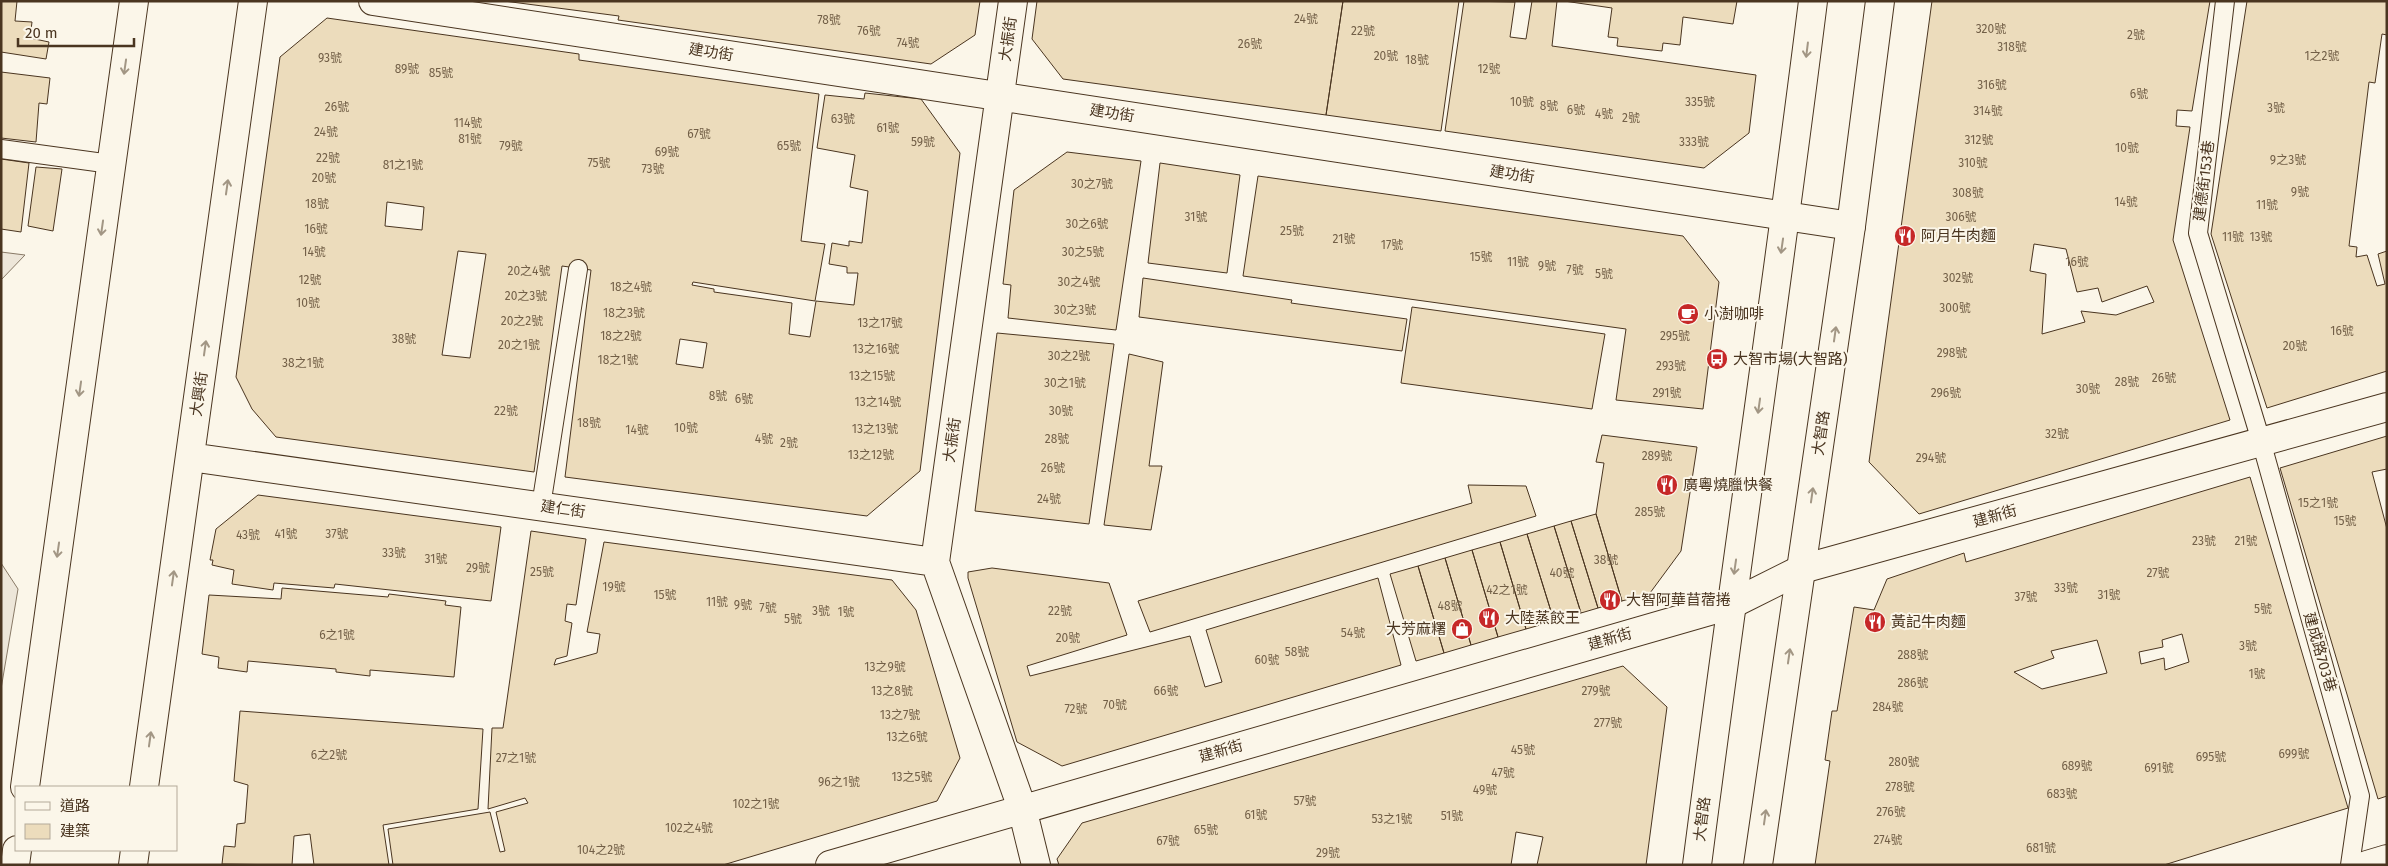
<svg xmlns="http://www.w3.org/2000/svg" width="2388" height="866" font-family="'Fira Sans','Noto Sans TC',sans-serif">
  <style>
    .green { fill: #ede6d9; stroke: #887966 }
    .building { fill: #ecdcbc; stroke: #4a3520; fill-rule: evenodd }
    .lines { fill: none; stroke-linecap: round; stroke-linejoin: round }
    .service-casing { stroke: #4a3520; stroke-width: 20 }
    .minor-casing { stroke: #4a3520; stroke-width: 30 }
    .tertiary-casing { stroke: #4a3520; stroke-width: 30 }
    .primary-casing { stroke: #4a3520; stroke-width: 30 }
    .service { stroke: #fbf6e9; stroke-width: 18 }
    .minor { stroke: #fbf6e9; stroke-width: 28 }
    .tertiary { stroke: #fbf6e9; stroke-width: 28 }
    .primary { stroke: #fbf6e9; stroke-width: 28 }
    .oneway { stroke: #a29684 }
    .labels { text-anchor: middle; stroke-width: 4; stroke-linejoin: round; paint-order: stroke }
    .number-label { font-size: 12px; fill: #725f47 }
    .street-label { font-size: 15px; fill: #4a3520; stroke: #fbf6e9 }
    .poi-label { font-size: 15px; fill: #4a3520; stroke: #fbf6e9; text-anchor: start }
  </style>
  <rect width="100%" height="100%" fill="#fbf6e9"/>
  <path class="green" d="M1,252L25,255L1,280Z
    M1,563L18,589L1,689Z"/>
  <path class="building" d="M1,1H17L15,21L32,22L30,38L49,42L46,59L1,52Z
    M504,1H980L975,35L931,64L618,20L619,16Z
    M1037,1H1343L1326,115L1063,79L1032,39Z
    M1343,1H1459L1441,131L1326,115Z
    M1464,1L1515,2L1510,37L1526,39L1532,1H1557L1552,46L1756,75L1749,133L1704,168L1445,131Z
    M1564,1H1737L1733,24L1683,17L1680,45L1663,43L1662,51L1617,46L1618,38L1608,37L1612,8Z
    M1932,1H2210L2192,111L2177,110L2176,126L2190,127L2173,240L2230,420L1919,514L1869,462ZM2034,244L2066,249L2077,292L2098,288L2102,302L2147,286L2154,302L2116,315L2081,311L2085,322L2042,334L2046,274L2030,271Z
    M2247,1H2387V35L2382,34L2375,83L2369,82L2349,246L2357,247L2356,257L2367,255L2377,286L2385,284L2378,254L2387,251V371L2267,408L2211,234Z
    M327,18L579,54V60L819,94L801,241L825,244L815,301L693,282L692,285L714,289V292L792,303L789,334L810,337L816,301L854,305L858,273H847V267L829,264L832,243L849,246V241L862,243L868,191L850,187L855,155L817,148L825,95L864,99L865,93L921,99L960,153L920,471L867,516L565,477L591,270L562,266L534,472L276,437L252,409L236,377L280,57ZM387,202L424,207L422,230L385,226ZM458,251L486,254L470,358L442,355ZM680,339L707,343L703,368L676,364Z
    M1,72L50,78L47,104L39,103L36,142L1,138Z
    M1067,152L1141,161L1116,330L1008,318L1011,285L1003,284L1014,190Z
    M1,159L29,163L21,232L1,229Z
    M1160,163L1240,175L1227,273L1148,263Z
    M36,167L62,169L53,231L28,226Z
    M1258,176L1683,236L1719,282L1703,409L1616,400L1626,329L1243,276Z
    M1143,278L1292,300L1291,303L1407,319L1402,351L1139,317Z
    M1412,307L1605,334L1592,409L1401,383Z
    M997,333L1114,344L1089,524L975,511Z
    M1129,354L1163,362L1149,466H1162L1151,530L1104,525Z
    M1602,435L1697,447L1681,551L1650,593L1622,601L1596,514L1604,463L1596,462Z
    M2387,436V469L2372,472L2387,529V796L2378,799L2280,468Z
    M2250,477L2348,808L2164,865H1815L1830,761L1825,760L1832,711H1837L1854,607L1874,610L1887,579L1964,553L1966,562ZM2182,634L2189,662L2165,670L2164,658L2141,664L2139,652L2163,647L2162,640ZM2097,640L2107,673L2042,689L2014,672L2054,658L2051,651Z
    M1468,485L1526,486L1536,516L1150,632L1138,601L1472,503Z
    M258,495L501,527L491,601L335,584L334,588L274,583L273,590L232,584L234,570L212,565L213,560H210L216,529Z
    M1596,514L1622,601L1598,608L1571,521Z
    M1571,521L1598,608L1581,613L1554,526Z
    M1554,526L1581,613L1554,621L1527,534Z
    M531,531L586,539L576,605L567,604L565,621L572,623L567,656L556,659L554,665L597,653L600,634L587,632L604,542L892,580L916,610L960,758L937,801L723,865H393L388,829L490,812L500,852L505,851L496,812L528,803L525,798L488,809L492,728H503Z
    M1527,534L1554,621L1526,629L1500,542Z
    M1500,542L1526,629L1498,637L1472,550Z
    M1472,550L1498,637L1471,645L1445,558Z
    M1445,558L1471,645L1444,653L1418,566Z
    M1418,566L1444,653L1416,661L1390,574Z
    M992,568L1109,583L1127,635L1027,666L1030,676L1190,636L1205,687L1222,682L1206,630L1378,578L1401,665L1062,766L1017,742L968,578V572Z
    M282,588L388,597L389,594L446,601L445,605L461,607L454,677L370,670V676L336,672V669L248,661L247,672L218,668L219,657L202,654L209,595L281,599Z
    M1623,666L1667,707L1646,865H1537L1543,837L1516,832L1511,865H1059L1057,859L1082,823Z
    M240,711L483,729L478,809L383,825L389,865H314L310,834L294,836L292,865L222,864L224,846L235,847L237,824L245,823L248,785L234,781Z"/>
  <g class="lines">
    <g class="service-casing">
      <path id="service" d="M2225,1L2198,233L2261,441L2360,796L2350,865
        M1,149L111,164
        M541,506L578,269"/>
    </g>
    <g class="minor-casing">
      <path id="minor" d="M373,1L1851,226
        M1013,1L935,562L1022,808L1036,865
        M190,457L935,562
        M25,787L134,1
        M144,787L253,1
        M15,865L17,850
        M133,865L135,850
        M830,865L1730,605L1802,569L2387,407"/>
    </g>
    <g class="tertiary-casing">
      <path id="tertiary" d="M1697,865C1734,577 1777,290 1813,1
        M1758,865L1851,226L1880,1"/>
    </g>
    <g class="primary-casing">
      <path id="primary" d="M2367,865L2387,859"/>
    </g>
    <use href="#service" class="service"/>
    <use href="#minor" class="minor"/>
    <use href="#tertiary" class="tertiary"/>
    <use href="#primary" class="primary"/>
  </g>
  <defs><path id="oneway-shaft" d="M-6 0H5M1.5-3L5.5 0L1.5 3" fill="none" stroke-width="1.6" stroke-linecap="round" stroke-linejoin="round" transform="scale(1.25)"/></defs>
  <g class="oneway">
    <use href="#oneway-shaft" transform="translate(1807 50) rotate(97)"/>
    <use href="#oneway-shaft" transform="translate(125 67) rotate(98)"/>
    <use href="#oneway-shaft" transform="translate(227 187) rotate(-82)"/>
    <use href="#oneway-shaft" transform="translate(102 228) rotate(98)"/>
    <use href="#oneway-shaft" transform="translate(1782 246) rotate(98)"/>
    <use href="#oneway-shaft" transform="translate(1835 334) rotate(-82)"/>
    <use href="#oneway-shaft" transform="translate(205 348) rotate(-82)"/>
    <use href="#oneway-shaft" transform="translate(80 389) rotate(98)"/>
    <use href="#oneway-shaft" transform="translate(1759 406) rotate(98)"/>
    <use href="#oneway-shaft" transform="translate(1812 495) rotate(-82)"/>
    <use href="#oneway-shaft" transform="translate(58 550) rotate(98)"/>
    <use href="#oneway-shaft" transform="translate(1735 567) rotate(98)"/>
    <use href="#oneway-shaft" transform="translate(173 578) rotate(-82)"/>
    <use href="#oneway-shaft" transform="translate(1789 656) rotate(-82)"/>
    <use href="#oneway-shaft" transform="translate(150 739) rotate(-82)"/>
    <use href="#oneway-shaft" transform="translate(1765 817) rotate(-82)"/>
  </g>
  <defs>
    <g id="restaurant-disc" transform="scale(1.125)"><circle r="9.5" fill="#c62828" stroke="#fbf6e9"/><path d="M-5-6h1v4h1v-4h1v4h1v-4h1v5L-1.5 .5V6h-2V.5L-5-1ZM5-6V6H3V1.5H1.5Q1.5-4 5-6Z" fill="#fff"/></g>
    <g id="cafe-disc" transform="scale(1.125)"><circle r="9.5" fill="#c62828" stroke="#fbf6e9"/><path d="M-5.5-4.5H6V0H3Q3 3.5 0 3.5H-2.5Q-5.5 3.5-5.5 0ZM3-3.2v2h1.7v-2ZM-6 4.5H4V6H-6Z" fill="#fff"/></g>
    <g id="bus-disc" transform="scale(1.125)"><circle r="9.5" fill="#c62828" stroke="#fbf6e9"/><path d="M-5-6H5V4H4V6H2V4H-2V6H-4V4H-5ZM-3.5-4V0h7V-4ZM-3.5 1.2v1.5H-2V1.2ZM2 1.2v1.5H3.5V1.2Z" fill="#fff"/></g>
    <g id="shop-disc" transform="scale(1.125)"><circle r="9.5" fill="#c62828" stroke="#fbf6e9"/><path d="M-5-2.5h2.3a2.7 3.5 0 0 1 5.4 0H5L5.5 6h-11ZM-1.5-2.5h3a1.5 2.3 0 0 0-3 0Z" fill="#fff"/></g>
  </defs>
  <g fill-rule="evenodd">
    <use href="#restaurant-disc" x="1905" y="236"/>
    <use href="#cafe-disc" x="1688" y="314"/>
    <use href="#bus-disc" x="1717" y="359"/>
    <use href="#restaurant-disc" x="1667" y="485"/>
    <use href="#restaurant-disc" x="1610" y="600"/>
    <use href="#restaurant-disc" x="1489" y="618"/>
    <use href="#restaurant-disc" x="1875" y="622"/>
    <use href="#shop-disc" x="1462" y="629"/>
  </g>
  <g class="labels">
    <g class="number-label">
      <text x="1306" y="23">24號</text>
      <text x="829" y="24">78號</text>
      <text x="1991" y="33">320號</text>
      <text x="869" y="35">76號</text>
      <text x="1363" y="35">22號</text>
      <text x="2136" y="39">2號</text>
      <text x="908" y="47">74號</text>
      <text x="1250" y="48">26號</text>
      <text x="2012" y="51">318號</text>
      <text x="1386" y="60">20號</text>
      <text x="2322" y="60">1之2號</text>
      <text x="330" y="62">93號</text>
      <text x="1417" y="64">18號</text>
      <text x="407" y="73">89號</text>
      <text x="1489" y="73">12號</text>
      <text x="441" y="77">85號</text>
      <text x="1992" y="89">316號</text>
      <text x="2139" y="98">6號</text>
      <text x="1522" y="106">10號</text>
      <text x="1700" y="106">335號</text>
      <text x="1549" y="110">8號</text>
      <text x="337" y="111">26號</text>
      <text x="2276" y="112">3號</text>
      <text x="1576" y="114">6號</text>
      <text x="1988" y="115">314號</text>
      <text x="1604" y="118">4號</text>
      <text x="1631" y="122">2號</text>
      <text x="843" y="123">63號</text>
      <text x="468" y="127">114號</text>
      <text x="888" y="132">61號</text>
      <text x="326" y="136">24號</text>
      <text x="699" y="138">67號</text>
      <text x="470" y="143">81號</text>
      <text x="1979" y="144">312號</text>
      <text x="923" y="146">59號</text>
      <text x="1694" y="146">333號</text>
      <text x="511" y="150">79號</text>
      <text x="789" y="150">65號</text>
      <text x="2127" y="152">10號</text>
      <text x="667" y="156">69號</text>
      <text x="328" y="162">22號</text>
      <text x="2288" y="164">9之3號</text>
      <text x="599" y="167">75號</text>
      <text x="1973" y="167">310號</text>
      <text x="403" y="169">81之1號</text>
      <text x="653" y="173">73號</text>
      <text x="324" y="182">20號</text>
      <text x="1092" y="188">30之7號</text>
      <text x="2300" y="196">9號</text>
      <text x="1968" y="197">308號</text>
      <text x="2126" y="206">14號</text>
      <text x="317" y="208">18號</text>
      <text x="2267" y="209">11號</text>
      <text x="1196" y="221">31號</text>
      <text x="1961" y="221">306號</text>
      <text x="1087" y="228">30之6號</text>
      <text x="316" y="233">16號</text>
      <text x="1292" y="235">25號</text>
      <text x="2233" y="241">11號</text>
      <text x="2261" y="241">13號</text>
      <text x="1344" y="243">21號</text>
      <text x="1392" y="249">17號</text>
      <text x="314" y="256">14號</text>
      <text x="1083" y="256">30之5號</text>
      <text x="1481" y="261">15號</text>
      <text x="1518" y="266">11號</text>
      <text x="2077" y="266">16號</text>
      <text x="1547" y="270">9號</text>
      <text x="1575" y="274">7號</text>
      <text x="529" y="275">20之4號</text>
      <text x="1604" y="278">5號</text>
      <text x="1958" y="282">302號</text>
      <text x="310" y="284">12號</text>
      <text x="1079" y="286">30之4號</text>
      <text x="631" y="291">18之4號</text>
      <text x="526" y="300">20之3號</text>
      <text x="308" y="307">10號</text>
      <text x="1955" y="312">300號</text>
      <text x="1075" y="314">30之3號</text>
      <text x="624" y="317">18之3號</text>
      <text x="522" y="325">20之2號</text>
      <text x="880" y="327">13之17號</text>
      <text x="2342" y="335">16號</text>
      <text x="621" y="340">18之2號</text>
      <text x="1675" y="340">295號</text>
      <text x="404" y="343">38號</text>
      <text x="519" y="349">20之1號</text>
      <text x="2295" y="350">20號</text>
      <text x="876" y="353">13之16號</text>
      <text x="1952" y="357">298號</text>
      <text x="1069" y="360">30之2號</text>
      <text x="618" y="364">18之1號</text>
      <text x="303" y="367">38之1號</text>
      <text x="1671" y="370">293號</text>
      <text x="872" y="380">13之15號</text>
      <text x="2164" y="382">26號</text>
      <text x="2127" y="386">28號</text>
      <text x="1065" y="387">30之1號</text>
      <text x="2088" y="393">30號</text>
      <text x="1667" y="397">291號</text>
      <text x="1946" y="397">296號</text>
      <text x="718" y="400">8號</text>
      <text x="744" y="403">6號</text>
      <text x="878" y="406">13之14號</text>
      <text x="506" y="415">22號</text>
      <text x="1061" y="415">30號</text>
      <text x="589" y="427">18號</text>
      <text x="686" y="432">10號</text>
      <text x="875" y="433">13之13號</text>
      <text x="637" y="434">14號</text>
      <text x="2057" y="438">32號</text>
      <text x="764" y="443">4號</text>
      <text x="1057" y="443">28號</text>
      <text x="789" y="447">2號</text>
      <text x="871" y="459">13之12號</text>
      <text x="1657" y="460">289號</text>
      <text x="1931" y="462">294號</text>
      <text x="1053" y="472">26號</text>
      <text x="1049" y="503">24號</text>
      <text x="2318" y="507">15之1號</text>
      <text x="1650" y="516">285號</text>
      <text x="2345" y="525">15號</text>
      <text x="286" y="538">41號</text>
      <text x="337" y="538">37號</text>
      <text x="248" y="539">43號</text>
      <text x="2204" y="545">23號</text>
      <text x="2246" y="545">21號</text>
      <text x="394" y="557">33號</text>
      <text x="436" y="563">31號</text>
      <text x="1606" y="564">38號</text>
      <text x="478" y="572">29號</text>
      <text x="542" y="576">25號</text>
      <text x="1562" y="577">40號</text>
      <text x="2158" y="577">27號</text>
      <text x="614" y="591">19號</text>
      <text x="2066" y="592">33號</text>
      <text x="1507" y="594">42之1號</text>
      <text x="665" y="599">15號</text>
      <text x="2109" y="599">31號</text>
      <text x="2026" y="601">37號</text>
      <text x="717" y="606">11號</text>
      <text x="743" y="609">9號</text>
      <text x="1450" y="610">48號</text>
      <text x="768" y="612">7號</text>
      <text x="2263" y="613">5號</text>
      <text x="821" y="615">3號</text>
      <text x="1060" y="615">22號</text>
      <text x="846" y="616">1號</text>
      <text x="793" y="623">5號</text>
      <text x="1353" y="637">54號</text>
      <text x="337" y="639">6之1號</text>
      <text x="1068" y="642">20號</text>
      <text x="2248" y="650">3號</text>
      <text x="1297" y="656">58號</text>
      <text x="1913" y="659">288號</text>
      <text x="1267" y="664">60號</text>
      <text x="885" y="671">13之9號</text>
      <text x="2257" y="678">1號</text>
      <text x="1913" y="687">286號</text>
      <text x="892" y="695">13之8號</text>
      <text x="1166" y="695">66號</text>
      <text x="1596" y="695">279號</text>
      <text x="1115" y="709">70號</text>
      <text x="1888" y="711">284號</text>
      <text x="1076" y="713">72號</text>
      <text x="900" y="719">13之7號</text>
      <text x="1608" y="727">277號</text>
      <text x="907" y="741">13之6號</text>
      <text x="1523" y="754">45號</text>
      <text x="2294" y="758">699號</text>
      <text x="329" y="759">6之2號</text>
      <text x="2211" y="761">695號</text>
      <text x="516" y="762">27之1號</text>
      <text x="1904" y="766">280號</text>
      <text x="2077" y="770">689號</text>
      <text x="2159" y="772">691號</text>
      <text x="1503" y="777">47號</text>
      <text x="912" y="781">13之5號</text>
      <text x="839" y="786">96之1號</text>
      <text x="1900" y="791">278號</text>
      <text x="1485" y="794">49號</text>
      <text x="2062" y="798">683號</text>
      <text x="1305" y="805">57號</text>
      <text x="756" y="808">102之1號</text>
      <text x="1891" y="816">276號</text>
      <text x="1256" y="819">61號</text>
      <text x="1452" y="820">51號</text>
      <text x="1392" y="823">53之1號</text>
      <text x="689" y="832">102之4號</text>
      <text x="1206" y="834">65號</text>
      <text x="1888" y="844">274號</text>
      <text x="1168" y="845">67號</text>
      <text x="2041" y="852">681號</text>
      <text x="601" y="854">104之2號</text>
      <text x="1328" y="857">29號</text>
    </g>
    <g class="street-label">
      <text transform="translate(1008 39) rotate(-82)" y="5">大振街</text>
      <text transform="translate(711 52) rotate(9)" y="5">建功街</text>
      <text transform="translate(1112 113) rotate(9)" y="5">建功街</text>
      <text transform="translate(1512 174) rotate(9)" y="5">建功街</text>
      <text transform="translate(2204 181) rotate(-83)" y="5">建德街153巷</text>
      <text transform="translate(199 394) rotate(-82)" y="5">大興街</text>
      <text transform="translate(1821 433) rotate(-82)" y="5">大智路</text>
      <text transform="translate(952 440) rotate(-82)" y="5">大振街</text>
      <text transform="translate(563 509) rotate(8)" y="5">建仁街</text>
      <text transform="translate(1995 516) rotate(-16)" y="5">建新街</text>
      <text transform="translate(1610 639) rotate(-16)" y="5">建新街</text>
      <text transform="translate(2320 652) rotate(74)" y="5">建成路703巷</text>
      <text transform="translate(1221 751) rotate(-16)" y="5">建新街</text>
      <text transform="translate(1702 819) rotate(-83)" y="5">大智路</text>
    </g>
    <g class="poi-label">
      <text x="1921" y="241">阿月牛肉麵</text>
      <text x="1704" y="319">小澍咖啡</text>
      <text x="1733" y="364">大智市場(大智路)</text>
      <text x="1683" y="490">廣粵燒臘快餐</text>
      <text x="1626" y="605">大智阿華苜蓿捲</text>
      <text x="1505" y="623">大陸蒸餃王</text>
      <text x="1891" y="627">黃記牛肉麵</text>
      <text x="1446" y="634" text-anchor="end">大芳麻糬</text>
    </g>
  </g>
  <rect width="2388" height="866" fill="none" stroke="#4a3520" stroke-width="5"/>
  <rect x="15" y="786" width="162" height="65" fill="#fbf6e9" stroke="#b4a999"/>
  <rect x="25" y="802" width="25" height="8" fill="#fbf6e9" stroke="#b4a999"/>
  <text x="60" y="811" font-size="15" fill="#4a3520">道路</text>
  <rect x="25" y="824" width="25" height="15" fill="#ecdcbc" stroke="#b4a999"/>
  <text x="60" y="836" font-size="15" fill="#4a3520">建築</text>
  <path d="M18 38v8h116v-8" fill="none" stroke="#4a3520" stroke-width="2.5"/>
  <text x="25" y="38" font-size="15" fill="#4a3520" stroke="#fbf6e9" stroke-width="4" paint-order="stroke">20 m</text>
</svg>
